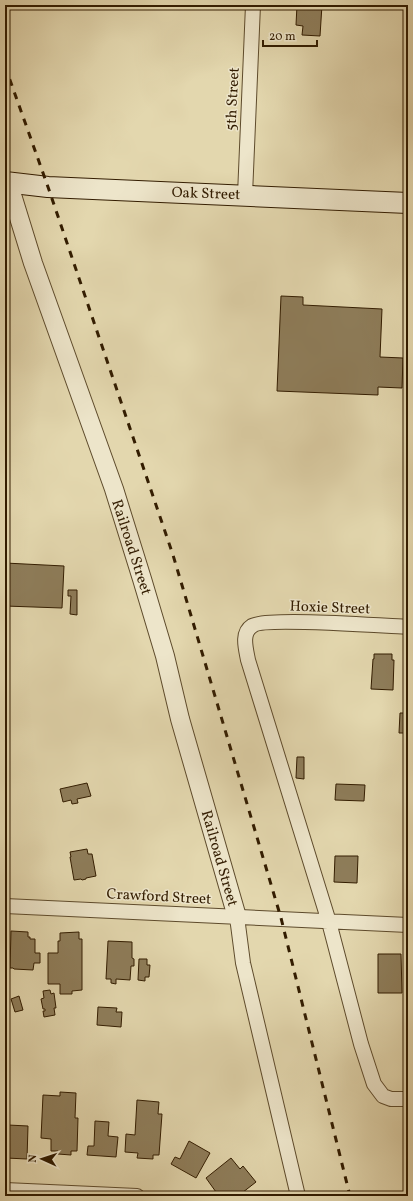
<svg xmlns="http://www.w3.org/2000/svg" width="413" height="1201" font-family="Vollkorn,serif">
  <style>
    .building { fill: #8e7d5a; stroke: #321c00 }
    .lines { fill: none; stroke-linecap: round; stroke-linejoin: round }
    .minor-casing { stroke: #5e4b2c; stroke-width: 16 }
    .tertiary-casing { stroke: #5e4b2c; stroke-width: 20 }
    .secondary-casing { stroke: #321c00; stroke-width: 22 }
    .minor { stroke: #ede5ca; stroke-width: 14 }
    .tertiary { stroke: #ede5ca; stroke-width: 18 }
    .secondary { stroke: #ede5ca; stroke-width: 20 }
    .rail { stroke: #321c00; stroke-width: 3; stroke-dasharray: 7 7; stroke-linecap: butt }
    .labels { text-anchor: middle; stroke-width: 3; stroke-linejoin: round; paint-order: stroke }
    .street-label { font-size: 15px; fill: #321c00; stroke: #ede5ca }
  </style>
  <rect width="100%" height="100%" fill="#e3d7ae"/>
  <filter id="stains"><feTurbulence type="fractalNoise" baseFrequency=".005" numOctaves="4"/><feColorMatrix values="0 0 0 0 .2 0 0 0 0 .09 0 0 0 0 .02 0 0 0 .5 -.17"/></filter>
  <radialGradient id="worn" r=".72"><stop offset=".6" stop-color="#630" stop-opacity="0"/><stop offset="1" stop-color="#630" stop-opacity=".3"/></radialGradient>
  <path class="building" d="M297,5H322L320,36L302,35L303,26L296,25Z
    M281,296L303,297V305L382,309L380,357L403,358L402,388L378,387V395L277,391Z
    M5,563L64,566L62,608L5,606Z
    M68,590H77V615L70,614L71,596H68Z
    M374,654H392V660H394L393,690L371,689L373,659H374Z
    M400,713H408V733H399Z
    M297,757H304V779L296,778Z
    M87,783L91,796L77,799L78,803L72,804L71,800L63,802L60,789Z
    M336,784L365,785L364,801L335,800Z
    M87,849L88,854H92L96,876L86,878V879L82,880L81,879L74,880L70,857H71L70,852Z
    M335,856H358L357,883L334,882Z
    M11,931L28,932V937H30V939H35V953H40V963H34L33,970L14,969L13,968H10Z
    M79,932V939H82V990L72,991V994H60V984H48V953H58V941H60V933Z
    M108,941L132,942V958L134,959V966H131L130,980L116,979V984L111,983V979H106Z
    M378,954H401L402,993H378Z
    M139,959H147V965H150L149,977H145V981L138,980Z
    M50,990L51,994L54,993L56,1008H54L55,1015L44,1017L43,1011H45V1009H43L41,999L44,998L43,991Z
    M19,996L23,1010L15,1012L11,999Z
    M98,1007L117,1008L116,1012H122L121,1027L97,1025Z
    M60,1092L76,1093L75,1118H78L77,1151H71V1155L58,1154V1151H51V1139L41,1138L43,1095L60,1096Z
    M137,1100L159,1102L158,1114H162L159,1155H153V1159L137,1158L138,1153L125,1152L126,1134L135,1135Z
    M95,1121L109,1122L108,1136L118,1137L116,1157L87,1155L88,1146H94Z
    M8,1125L28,1126L27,1159L6,1158Z
    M189,1141L210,1153L196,1178L171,1164L175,1157L180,1159Z
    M231,1158L240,1169L243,1166L256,1182L238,1196H214L213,1195L216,1192L206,1178Z"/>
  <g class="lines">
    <g class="minor-casing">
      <path id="minor" d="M245,195L253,5
        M408,627C386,626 263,617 252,626C241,633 246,649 248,660L329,922L361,1044L374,1084L383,1096L391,1099H408
        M5,906L408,925
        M237,917L243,963L298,1196
        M5,1190L137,1196"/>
    </g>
    <g class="tertiary-casing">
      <path id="tertiary" d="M8,182L33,263L114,489L142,579L165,656L180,719L237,917"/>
    </g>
    <g class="secondary-casing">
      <path id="secondary" d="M5,182L48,187L408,203"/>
    </g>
    <use href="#minor" class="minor"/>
    <use href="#tertiary" class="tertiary"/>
    <use href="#secondary" class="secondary"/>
    <path class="rail" d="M5,66L48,187L173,555L281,918L350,1196"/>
  </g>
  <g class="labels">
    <g class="street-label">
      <text transform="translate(232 99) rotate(-87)" y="5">5th Street</text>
      <text transform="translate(206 193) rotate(2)" y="5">Oak Street</text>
      <text transform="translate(132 547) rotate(72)" y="5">Railroad Street</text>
      <text transform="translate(330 607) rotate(2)" y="5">Hoxie Street</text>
      <text transform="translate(220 858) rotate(74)" y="5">Railroad Street</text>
      <text transform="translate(159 896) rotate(3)" y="5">Crawford Street</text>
    </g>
  </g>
  <rect width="413" height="1201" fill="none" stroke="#e3d7ae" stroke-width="20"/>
  <rect x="6" y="6" width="401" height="1189" fill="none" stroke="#321c00" stroke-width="2"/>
  <rect x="10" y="10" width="393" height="1181" fill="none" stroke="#321c00"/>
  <g transform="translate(42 1159) rotate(273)" stroke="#ede5ca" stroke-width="3" paint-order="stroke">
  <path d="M0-3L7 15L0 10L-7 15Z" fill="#321c00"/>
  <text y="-6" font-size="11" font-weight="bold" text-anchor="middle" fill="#321c00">N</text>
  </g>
  <path d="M263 40v6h54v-6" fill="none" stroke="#321c00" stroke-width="2"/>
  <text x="269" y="40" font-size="12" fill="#321c00" stroke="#ede5ca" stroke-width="3" paint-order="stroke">20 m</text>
  <rect width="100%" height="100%" filter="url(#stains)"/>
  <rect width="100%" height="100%" fill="url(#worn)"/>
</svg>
